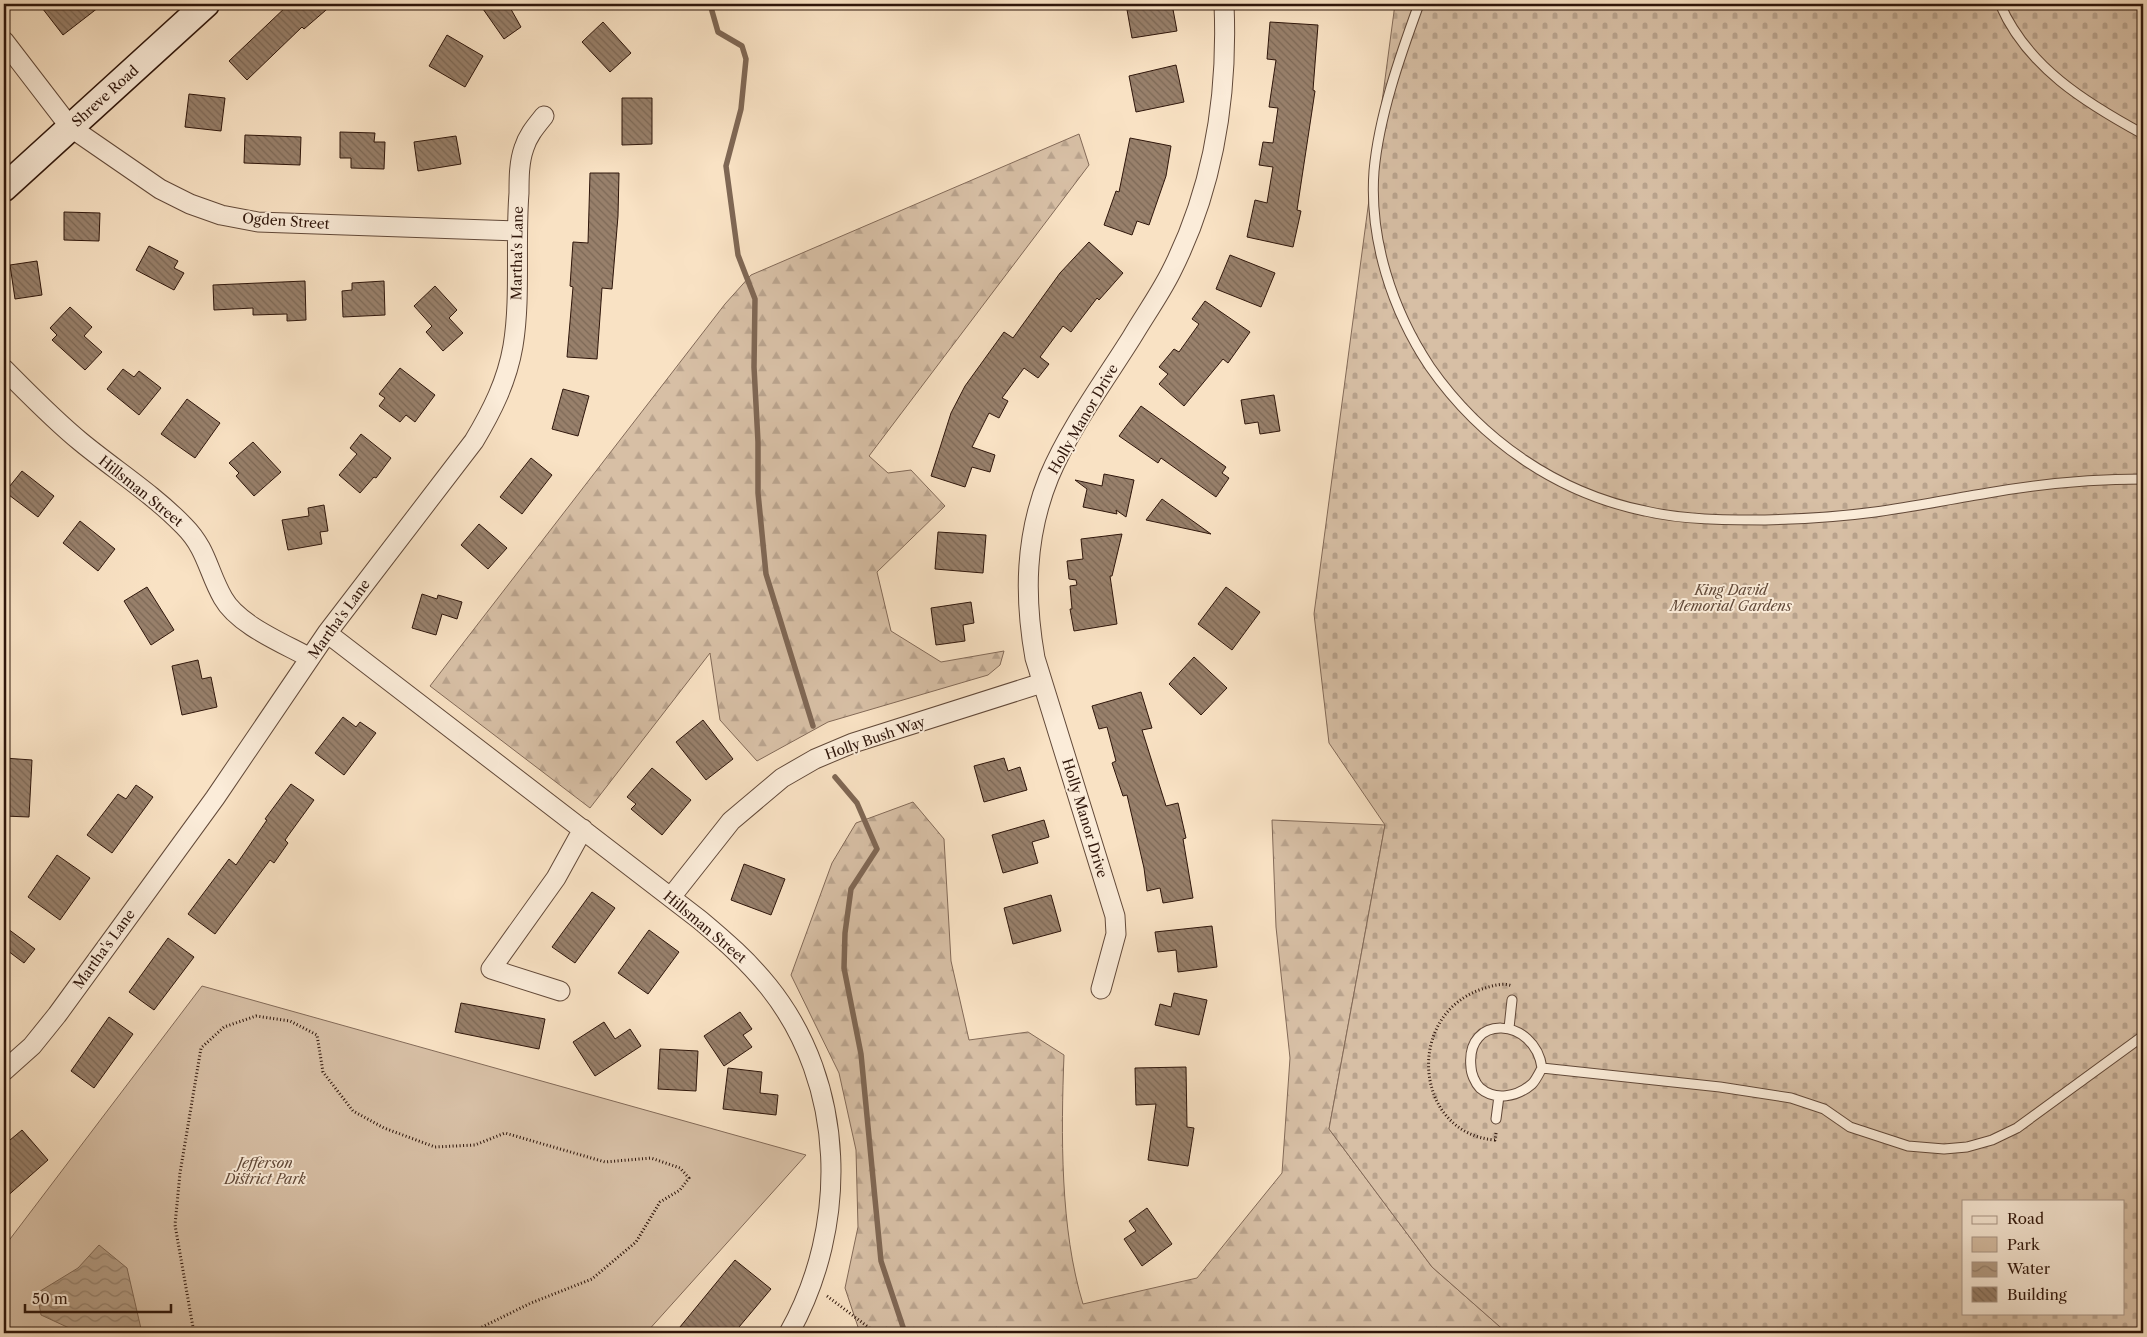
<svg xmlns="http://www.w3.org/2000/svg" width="2147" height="1337" font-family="'Libre Caslon Text',serif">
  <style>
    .forest { fill: url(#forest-firs); stroke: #836a58 }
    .cemetery { fill: url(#cemetery-stones); stroke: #836a58; fill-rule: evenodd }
    .green { fill: #d7bfa5; stroke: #836a58 }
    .water { fill: url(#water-waves); stroke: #7f6754 }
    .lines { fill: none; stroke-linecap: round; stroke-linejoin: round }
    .stream { stroke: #7f6754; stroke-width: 5.5 }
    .building { fill: url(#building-back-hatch); stroke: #2f160b }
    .service-casing { stroke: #624939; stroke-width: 11 }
    .minor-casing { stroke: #624939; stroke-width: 21 }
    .secondary-casing { stroke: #2f160b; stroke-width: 29 }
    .path { stroke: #2f160b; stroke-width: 3; stroke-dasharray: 1 2.5; stroke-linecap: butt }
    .service { stroke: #fbecd9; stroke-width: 9 }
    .minor { stroke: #fbecd9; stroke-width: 19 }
    .secondary { stroke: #fbecd9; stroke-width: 26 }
    .labels { text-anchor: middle; stroke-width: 4; stroke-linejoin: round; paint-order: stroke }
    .street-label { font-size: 14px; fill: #2f160b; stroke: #fbecd9 }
    .park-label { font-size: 14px; font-style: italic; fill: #614939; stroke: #fbecd9 }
  </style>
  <defs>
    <pattern id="forest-firs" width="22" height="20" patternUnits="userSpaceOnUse" patternTransform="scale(1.25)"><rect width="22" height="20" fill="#d7bfa5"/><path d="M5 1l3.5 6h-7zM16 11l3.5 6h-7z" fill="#b9a38d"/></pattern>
    <pattern id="cemetery-stones" width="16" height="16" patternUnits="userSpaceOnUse" patternTransform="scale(1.25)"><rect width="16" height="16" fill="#d7bfa5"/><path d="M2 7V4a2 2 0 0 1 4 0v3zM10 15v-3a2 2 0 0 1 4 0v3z" fill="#b9a38d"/></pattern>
    <pattern id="water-waves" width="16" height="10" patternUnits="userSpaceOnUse" patternTransform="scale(1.25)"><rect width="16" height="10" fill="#b49d85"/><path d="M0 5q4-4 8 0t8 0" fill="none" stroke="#937f6b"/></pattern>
    <pattern id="building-back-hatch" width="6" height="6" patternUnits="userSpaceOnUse" patternTransform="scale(1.25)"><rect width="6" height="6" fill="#98806b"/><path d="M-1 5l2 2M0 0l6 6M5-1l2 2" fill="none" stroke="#7c6856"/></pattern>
  </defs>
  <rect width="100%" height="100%" fill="#f9e2c4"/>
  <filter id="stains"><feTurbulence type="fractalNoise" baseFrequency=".004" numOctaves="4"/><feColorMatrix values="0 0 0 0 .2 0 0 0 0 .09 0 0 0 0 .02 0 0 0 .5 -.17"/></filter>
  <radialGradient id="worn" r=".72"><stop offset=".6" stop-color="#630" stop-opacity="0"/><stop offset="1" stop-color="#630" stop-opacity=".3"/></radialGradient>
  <path class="forest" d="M1079,134L1089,165L869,456L888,473L911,470L945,506L877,572L891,631L941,662L1004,651L1000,665L988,675L828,722L757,761L720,720L710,653L590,808L430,686L725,304L751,275Z
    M913,802L944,839L951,961L969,1040L1028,1032L1064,1055C1061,1134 1060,1229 1083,1304L1197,1278L1282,1173L1290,1058L1276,927L1272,820L1385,825L1329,1129L1432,1267L1507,1333H860L845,1288L858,1227L856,1150L839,1073L791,975L832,863L856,823Z"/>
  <path class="cemetery" d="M1395,4H2143V1333H1507L1432,1267L1329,1129L1385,825L1329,743L1314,614ZM1963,1201H2123V1313H1963Z"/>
  <path class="green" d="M202,986L806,1155L646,1333H4V1247Z"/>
  <path class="water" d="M99,1245L127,1268L142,1333H80L41,1315L37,1293L78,1268Z"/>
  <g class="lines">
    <path class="stream" d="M710,4L718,32L742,46L746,59L741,109L726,166L738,255L755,299L754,367L758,442V493L766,574L813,726
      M835,777L857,803L877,849L851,889L845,933L844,968L861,1054L881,1261L905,1333"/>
  </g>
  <path class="building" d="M39,4H103L63,35Z
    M289,4H333L304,29L302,27L247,80L229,61Z
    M491,4H508L521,27L504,39L483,9Z
    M1126,4H1172L1177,31L1132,38Z
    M603,22L631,53L610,72L582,42Z
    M1270,22L1318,25L1313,90L1315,91L1297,210L1301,211L1293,247L1247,237L1255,200L1267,203L1273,167L1259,165L1263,142L1273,143L1278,108L1269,107L1276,60L1267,59Z
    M447,35L483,56L465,87L429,66Z
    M1176,65L1184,102L1136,112L1129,76Z
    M189,94L225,98L221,131L185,127Z
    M622,98H652V144L622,145Z
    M340,132L375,133L374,142H385L384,169L351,168V158H340Z
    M245,135L301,137L300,165L244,163Z
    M456,136L461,164L418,171L414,142Z
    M1130,138L1171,146L1166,176L1149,225L1137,221L1132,235L1104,225L1116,191L1119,192Z
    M590,173H619L618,216L612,289L602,288L597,359L567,357L573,287L570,286L573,242L588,243Z
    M64,212L100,213L99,241L64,240Z
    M1089,242L1123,273L1099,300L1097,298L1071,332L1063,326L1040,357L1049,364L1038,378L1024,368L1002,398L1008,401L999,418L989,413L972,447L995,455L990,472L972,467L965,487L931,476L951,413L965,386L1004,332L1013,338L1060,273Z
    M149,246L178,261L174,268L184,273L174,290L136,270Z
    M1230,255L1275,273L1261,307L1216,289Z
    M37,261L42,295L15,299L10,265Z
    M305,281L306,320L287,321V314L253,315V308L214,310L213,285Z
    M384,281L385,315L343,317L342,291L352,290V283Z
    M435,286L457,310L449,318L463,333L443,351L426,332L432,326L414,306Z
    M1205,301L1250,332L1228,363L1223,359L1184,406L1159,384L1168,374L1159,367L1174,349L1179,352L1199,324L1192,319Z
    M70,307L92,327L84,336L102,352L85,370L52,340L57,335L50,328Z
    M400,368L435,395L415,422L406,415L400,422L379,406L385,398L379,394Z
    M123,369L134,377L139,371L161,388L139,415L107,389Z
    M563,389L589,396L578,436L552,429Z
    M1274,395L1280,431L1260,434L1258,422L1245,424L1241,400Z
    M187,399L220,423L195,458L161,434Z
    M1141,406L1226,467L1222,473L1229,478L1216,497L1161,458L1158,463L1119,436Z
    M361,434L391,458L376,478L374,477L360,493L339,475L357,454L350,448Z
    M253,442L281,472L254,496L236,476L239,473L229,463Z
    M531,458L552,475L522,514L500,497Z
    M22,471L54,496L38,517L5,492Z
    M1104,474L1134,480L1126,517L1116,510L1117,514L1083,507L1087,489L1075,480L1102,486Z
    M1162,499L1211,534L1146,520Z
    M324,505L328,531L320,532L322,544L288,550L282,520L309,516L308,508Z
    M80,521L115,549L98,571L63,543Z
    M479,524L507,548L488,569L461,545Z
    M938,532L986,535L983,573L935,569Z
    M1122,534L1112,576H1110L1117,624L1074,631L1070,609H1072L1070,586L1077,585L1076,580L1069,579L1067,561L1083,559L1081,539Z
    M147,587L174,630L151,645L124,601Z
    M1226,587L1260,612L1232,650L1198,624Z
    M422,594L437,599L438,595L462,602L457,619L442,614L436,635L412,628Z
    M971,602L974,623L963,625L965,641L936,645L931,608Z
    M1194,657L1227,688L1201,715L1169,684Z
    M198,660L202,679L211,677L217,707L182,715L172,666Z
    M1141,692L1152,728L1142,730L1166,806L1178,803L1186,838L1183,839L1193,898L1163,903L1160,888L1147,891L1144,868L1127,795L1123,796L1112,763L1116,761L1107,727L1099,729L1092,706Z
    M343,717L356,727L360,722L376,733L344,775L315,753Z
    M703,720L733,759L706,780L676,742Z
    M4,758L32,760L29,817L4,816Z
    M1004,758L1008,771L1020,767L1027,790L984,802L974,766Z
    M652,768L691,800L662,835L631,809L636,804L627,797Z
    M291,784L314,800L285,840L288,843L274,863L270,860L215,934L188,914L229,859L236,865L267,820L265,819Z
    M136,785L153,797L112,853L87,835L118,794L126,799Z
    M1044,820L1049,837L1032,842L1038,863L1003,873L992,835Z
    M57,855L90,878L60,920L28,897Z
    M744,864L785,879L771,915L731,900Z
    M592,892L615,908L575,963L552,947Z
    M1051,895L1061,931L1013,944L1004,908Z
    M4,926L35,949L24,963L4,948Z
    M1212,926L1217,967L1178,972L1176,950L1158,952L1155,932Z
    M649,930L679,952L648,994L618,973Z
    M168,938L194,957L154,1010L129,992Z
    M1174,993L1207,1000L1199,1035L1155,1025L1160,1004L1171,1007Z
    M461,1003L545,1019L539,1049L455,1032Z
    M740,1012L752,1029L743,1035L752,1047L724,1066L704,1036Z
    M109,1017L133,1034L94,1088L71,1071Z
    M604,1022L615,1039L630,1029L641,1046L595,1076L573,1042Z
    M660,1049L698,1051L696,1091L658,1089Z
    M1186,1067L1187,1127L1194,1128L1188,1166L1148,1160L1156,1104L1136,1105L1135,1068Z
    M728,1068L762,1072L760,1093L778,1095L776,1115L723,1109Z
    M22,1130L48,1160L4,1199V1145Z
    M1147,1208L1172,1244L1142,1266L1124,1239L1136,1231L1129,1221Z
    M735,1260L771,1289L734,1333H675Z"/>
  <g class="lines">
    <g class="service-casing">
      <path id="service" d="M1419,4C1400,56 1379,116 1374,171C1369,239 1392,310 1430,367C1481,440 1557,493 1645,511C1684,520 1725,520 1765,520C1802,519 1838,517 1875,512C1913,507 1950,499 1988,493C2039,484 2092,479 2143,479
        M2000,4C2027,67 2086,103 2143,134
        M1509,1028L1512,1000
        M1542,1068C1539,1073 1536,1080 1532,1084C1517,1097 1495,1101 1480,1088C1475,1083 1471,1073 1471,1067C1465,1013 1535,1017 1542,1068L1720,1087L1791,1098L1824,1109L1850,1127L1908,1146L1944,1149L1967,1147L1992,1140L2017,1128L2143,1036
        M1496,1119L1499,1096"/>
    </g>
    <g class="minor-casing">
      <path id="minor" d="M4,41L70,127L160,189L190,204L221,215L258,222L516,231
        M4,369C29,394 54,420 81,442C115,470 153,494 184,526C207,549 208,572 223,598C238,625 283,643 310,658
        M327,633L700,920C725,941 748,961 768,986C847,1084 849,1226 789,1333
        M671,897L731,821L782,778L815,759L853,743L1042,683
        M1101,989L1116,934L1115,916L1035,658C1024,596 1025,536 1049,477C1069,429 1105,380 1132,337C1145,315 1160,294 1171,272C1213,189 1228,96 1224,4
        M560,991L491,969L556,878L583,829
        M4,1071L32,1046L57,1015L215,798L327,633L474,441C492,411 507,381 513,346C521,298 515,243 519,193C519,178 519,162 524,148C528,135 536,126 544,116"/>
    </g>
    <g class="secondary-casing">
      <path id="secondary" d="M4,188L206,4"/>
    </g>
    <path class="path" d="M1496,1133L1495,1140C1414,1134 1404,1015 1482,989C1492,986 1503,982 1512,986
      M827,1296L876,1333
      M194,1333L175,1225L180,1173L201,1048L224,1027L256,1016L290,1021L317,1035L323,1072L353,1111L384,1128L435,1147L475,1145L505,1133L605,1162L651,1158L680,1168L689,1178L680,1190L660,1202L636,1242L592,1279L531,1303L470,1333"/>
    <use href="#service" class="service"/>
    <use href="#minor" class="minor"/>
    <use href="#secondary" class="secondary"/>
  </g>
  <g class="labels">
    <g class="street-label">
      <text transform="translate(105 96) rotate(-42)" y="5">Shreve Road</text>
      <text transform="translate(286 221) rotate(4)" y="5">Ogden Street</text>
      <text transform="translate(517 253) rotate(-89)" y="5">Martha's Lane</text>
      <text transform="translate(1083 419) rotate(-60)" y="5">Holly Manor Drive</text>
      <text transform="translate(141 491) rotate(39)" y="5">Hillsman Street</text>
      <text transform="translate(339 619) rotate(-54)" y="5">Martha's Lane</text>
      <text transform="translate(875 738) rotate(-19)" y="5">Holly Bush Way</text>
      <text transform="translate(1085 818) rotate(73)" y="5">Holly Manor Drive</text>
      <text transform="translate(705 927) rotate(40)" y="5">Hillsman Street</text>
      <text transform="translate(104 949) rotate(-54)" y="5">Martha's Lane</text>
    </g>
    <g class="park-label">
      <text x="1731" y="595">King David<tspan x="1731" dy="16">Memorial Gardens</tspan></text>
      <text x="265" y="1168">Jefferson<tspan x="265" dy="16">District Park</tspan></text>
    </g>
  </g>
  <rect width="2147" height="1337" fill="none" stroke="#f9e2c4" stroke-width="20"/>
  <rect x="5" y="5" width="2137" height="1327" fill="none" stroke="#2f160b" stroke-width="2.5"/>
  <rect x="10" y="10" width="2127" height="1317" fill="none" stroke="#2f160b"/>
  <rect x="1962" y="1200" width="162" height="115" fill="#fbecd9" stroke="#a99687"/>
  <rect x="1972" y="1216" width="25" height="8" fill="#fbecd9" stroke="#a99687"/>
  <text x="2007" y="1224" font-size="15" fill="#2f160b">Road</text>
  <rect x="1972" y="1237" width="25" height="15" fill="#d7bfa5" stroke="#a99687"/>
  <text x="2007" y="1250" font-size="15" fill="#2f160b">Park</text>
  <rect x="1972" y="1262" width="25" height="15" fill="url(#water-waves)" stroke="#a99687"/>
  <text x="2007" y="1274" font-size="15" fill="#2f160b">Water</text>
  <rect x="1972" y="1287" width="25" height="15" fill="url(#building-back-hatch)" stroke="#a99687"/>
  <text x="2007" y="1300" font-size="15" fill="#2f160b">Building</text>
  <path d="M25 1304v8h146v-8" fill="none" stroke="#2f160b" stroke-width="2.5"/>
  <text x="32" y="1304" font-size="15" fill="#2f160b" stroke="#fbecd9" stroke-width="4" paint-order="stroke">50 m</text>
  <rect width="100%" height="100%" filter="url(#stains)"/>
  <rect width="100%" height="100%" fill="url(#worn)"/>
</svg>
